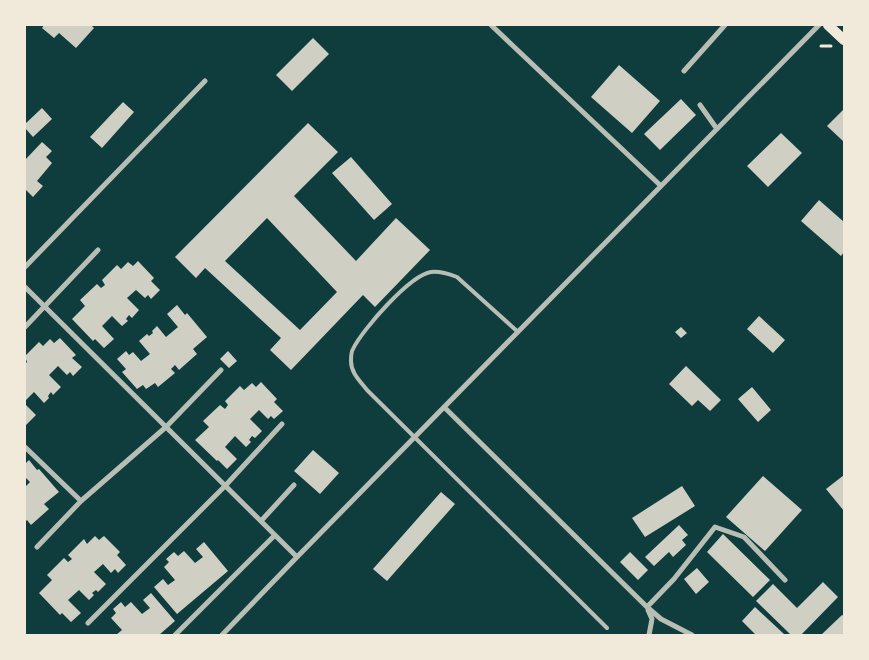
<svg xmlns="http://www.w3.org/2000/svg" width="869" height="660" font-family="Cabin,sans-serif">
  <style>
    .building { fill: #cfcfc3; fill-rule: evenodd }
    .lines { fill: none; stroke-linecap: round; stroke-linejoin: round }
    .path { stroke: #f1e9da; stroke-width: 3 }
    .service { stroke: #b8beb3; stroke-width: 4 }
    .minor { stroke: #b8beb3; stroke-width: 5 }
    .secondary { stroke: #f1e9da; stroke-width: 10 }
  </style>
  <rect width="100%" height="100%" fill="#0f3d3e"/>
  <path class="building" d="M44,25H91L94,28L76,48L59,33L54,38L42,28Z
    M313,38L329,54L292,91L276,75Z
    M619,65L660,101L632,133L591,97Z
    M681,99L696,115L660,150L644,134Z
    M123,102L134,112L102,148L90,137Z
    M42,108L52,119L33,137L25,128V124Z
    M844,109V142L827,126Z
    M308,123L338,152L294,196L356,261L396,218L430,250L375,307L363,295L291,370L270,350L281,338L205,268L196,278L175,257ZM267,218L337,292L300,330L225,261Z
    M781,133L802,153L768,187L747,166Z
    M42,142L52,151L46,157L52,163L37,181L43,186L33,197L25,189V160Z
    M351,157L392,204L374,220L332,173Z
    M819,200L844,222V252L841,256L801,221Z
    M138,261L154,278L151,281L160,290L151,299L148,295L145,298L136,290L127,298L139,310L132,318L129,315L126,319L128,321L122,326L112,316L102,326L114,339L104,348L95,339L93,341L72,319L85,306L80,300L97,284L101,288L105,285L102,280L117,265L121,269L128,262L133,266Z
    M177,305L185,315L187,313L207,337L193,349L197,354L179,370L175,365L171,369L175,373L158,387L155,383L146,389L143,385L137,389L122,372L126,369L117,359L126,351L129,355L133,352L141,361L150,354L139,341L147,334L149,336L153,333L152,331L157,326L166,337L178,327L167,314Z
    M759,316L785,340L773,353L747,329Z
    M681,327L687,333L681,338L675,332Z
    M60,338L76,355L72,358L82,367L73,376L70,372L67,375L58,366L49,375L61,387L53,395L51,392L48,396L49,398L44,403L34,392L25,401V364L27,362L25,356L39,342L43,346L50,339L54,343Z
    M228,351L237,361L229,368L220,359Z
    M686,366L721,400L710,411L698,400L692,406L669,384Z
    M261,382L277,399L274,402L283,411L274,419L271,416L268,419L259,410L250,419L262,431L255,438L252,436L249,440L251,442L246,447L235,436L225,447L237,459L227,469L218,460L217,461L195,440L209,427L203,421L220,405L225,409L228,405L225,401L240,386L244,390L252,383L256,387Z
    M752,387L771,410L758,422L738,399Z
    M25,404L36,415L26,425L25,424Z
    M313,450L339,473L320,494L294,471Z
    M29,460L37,470L39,469L59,492L44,504L49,509L31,525L27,520L25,522V487L30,482L25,477V464Z
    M844,475V511L826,489Z
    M763,476L802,510L765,551L726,517Z
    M682,486L695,506L645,537L632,518Z
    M441,492L455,504L387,581L373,569Z
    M679,525L688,535L682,540L686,545L673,557L669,552L654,566L645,557Z
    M723,534L770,580L753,597L707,552Z
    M95,536L99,540L104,536L120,552L117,555L126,565L118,573L115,569L111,573L103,564L94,572L106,584L98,592L96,590L92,593L94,595L89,600L79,590L68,600L81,613L71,622L62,613L60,615L39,593L52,580L47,575L64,558L68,562L72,559L68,555L84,539L87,544Z
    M204,542L228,571L177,614L154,587L163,579L168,585L175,580L164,567L169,562L166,559L174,552L178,556L184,551L195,563L203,557L196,549Z
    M630,552L648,570L638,580L620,562Z
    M697,568L709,582L696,594L684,579Z
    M823,582L838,597L801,635H791L756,601L773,584L797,608Z
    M151,593L175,621L159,635H116L122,630L111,618L116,613L113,609L121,602L125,607L131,602L142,614L150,608L143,600Z
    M755,607L785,635H756L742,621Z
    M842,615L844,616V635H821Z"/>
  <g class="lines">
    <path class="path" d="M821,46H831"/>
    <path class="service" d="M518,332L457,277C449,274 440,271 431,272C410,275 362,330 353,349C351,352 351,357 351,361C351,373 360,381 367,390L607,628"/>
    <path class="minor" d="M491,25L661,186
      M684,71L725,25
      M700,105L717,129
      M25,267L205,81
      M25,287L297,557
      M25,327L98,250
      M444,407L647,607L674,579L715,527L744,537L785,580
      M25,447L81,501
      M261,521L294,485
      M37,547L81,501L166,427L221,370
      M647,607L661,619L692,635
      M648,610L652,619L649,635
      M88,623L225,486L282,424
      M175,635L275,535
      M222,635L297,557L819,25"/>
    <path class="secondary" d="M828,25L844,40"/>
  </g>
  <rect width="869" height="660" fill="none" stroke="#f1e9da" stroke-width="52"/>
</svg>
